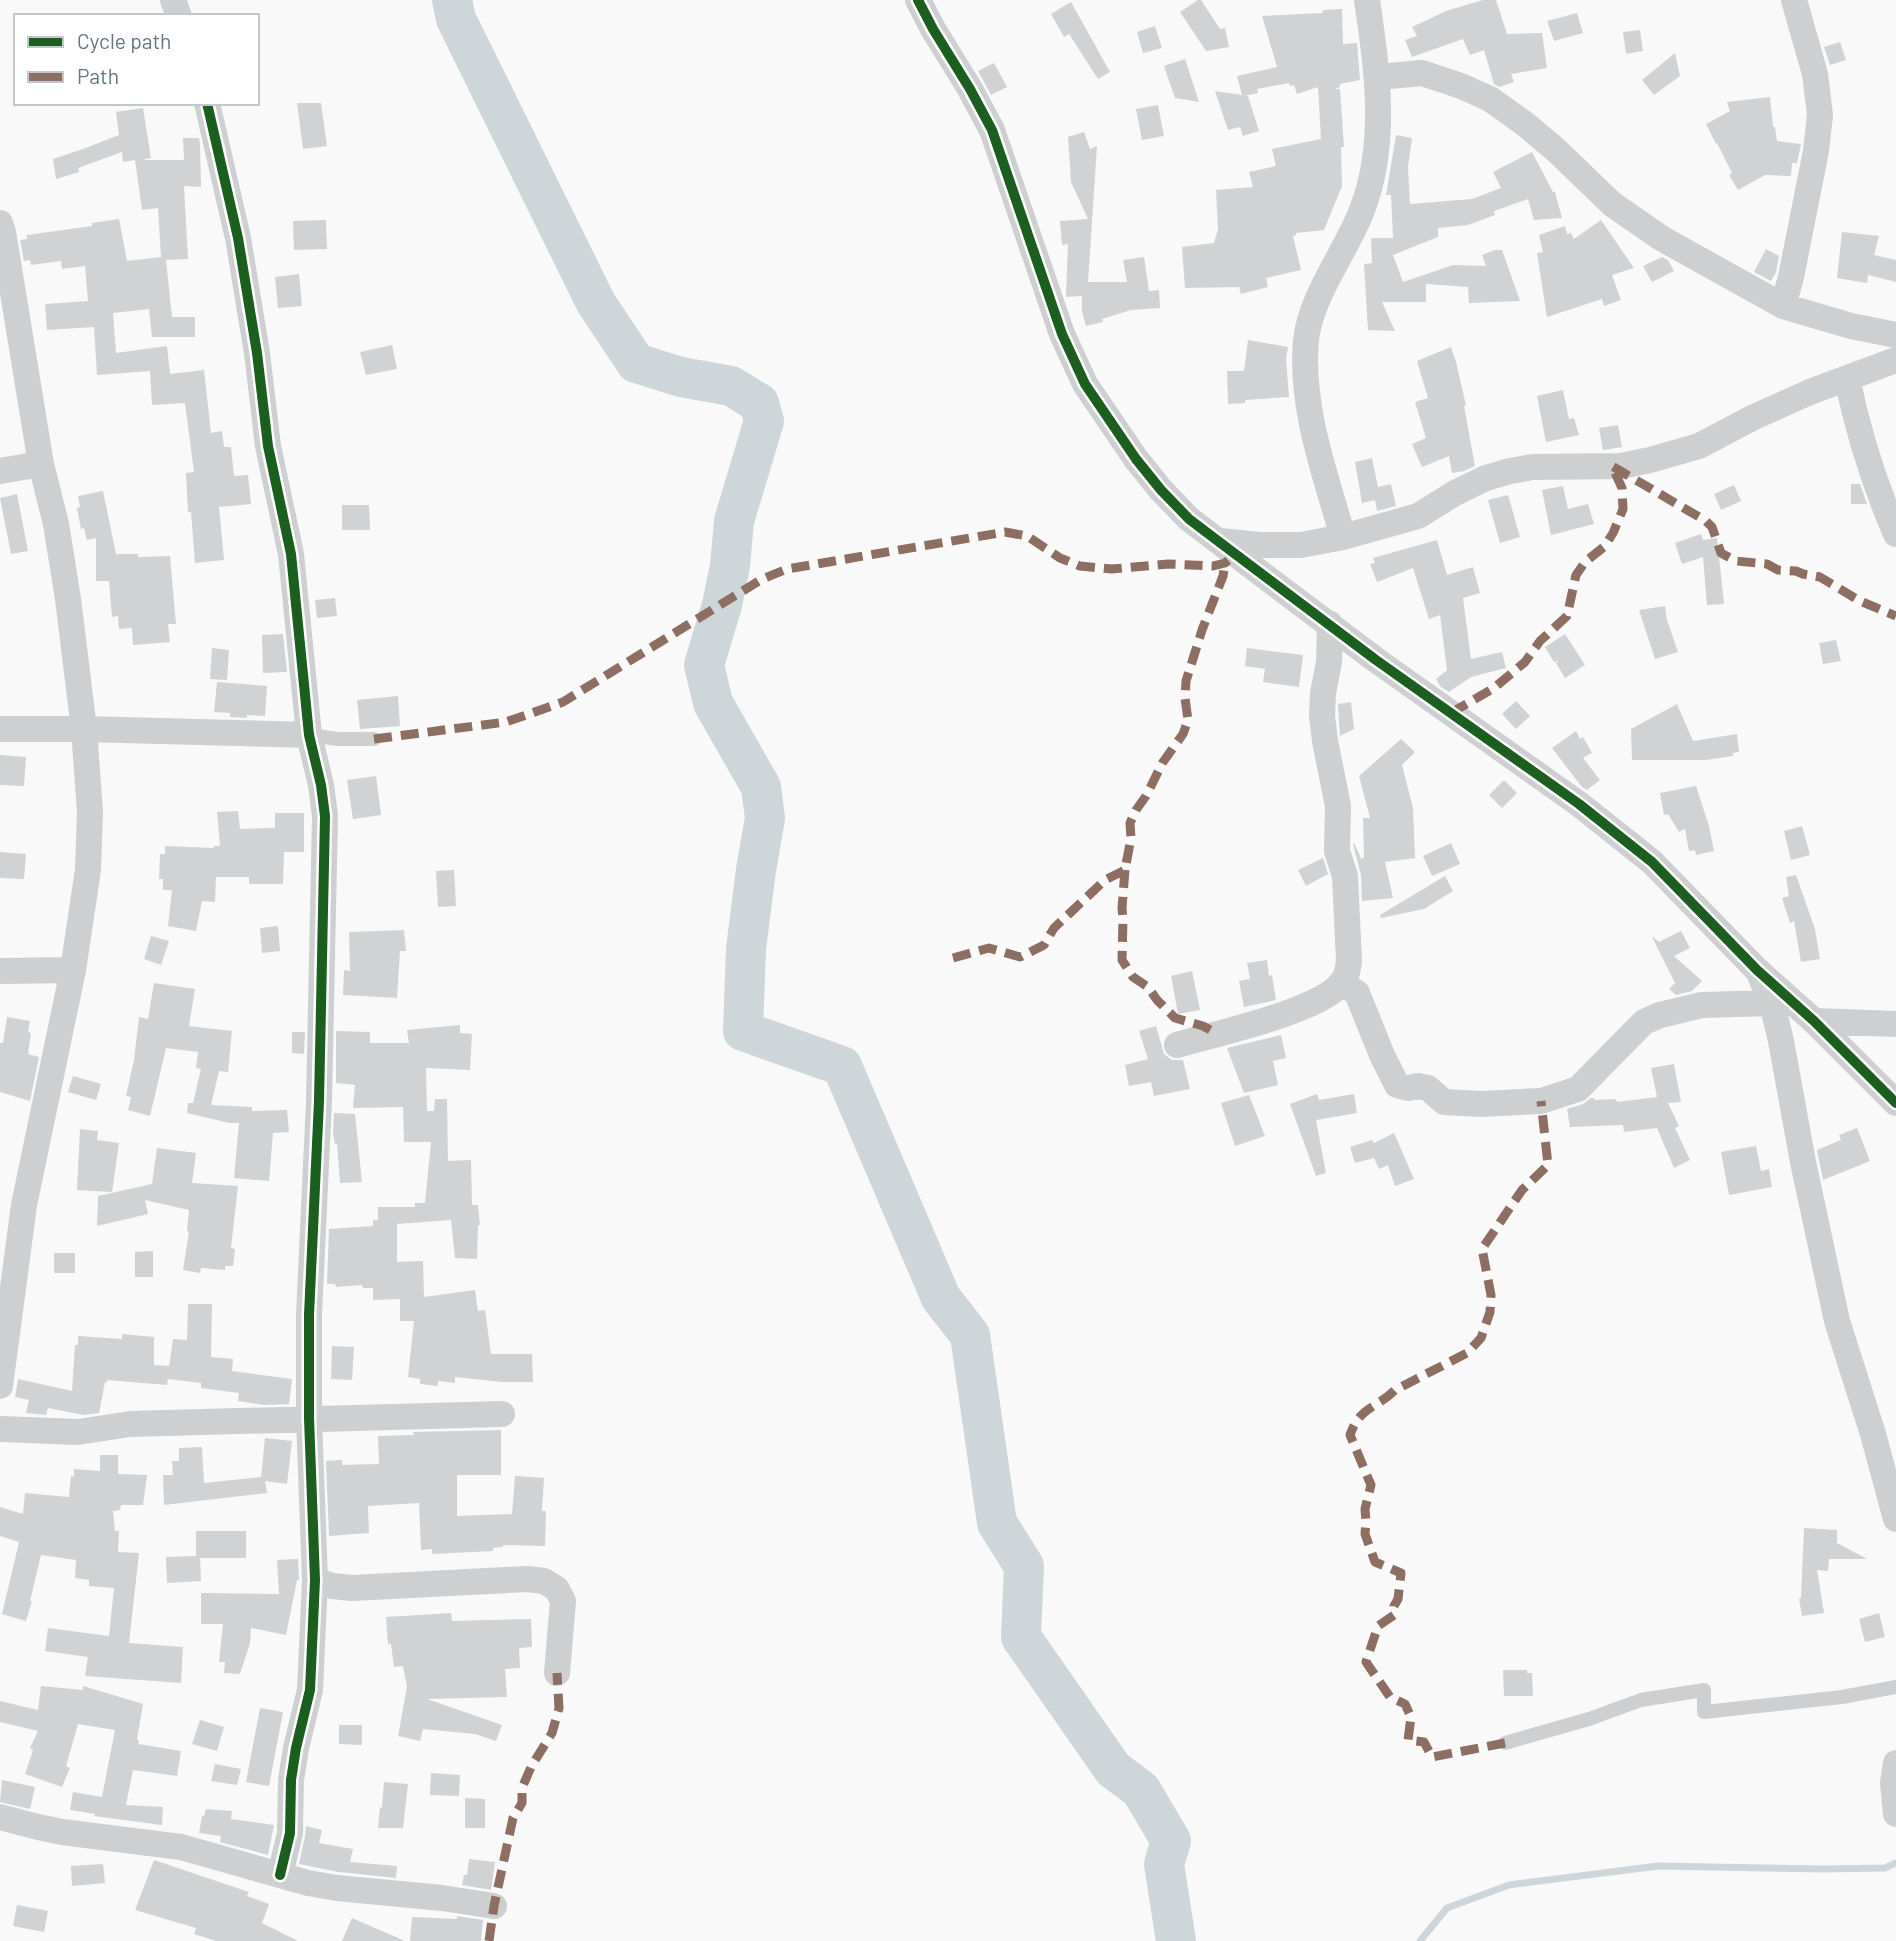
<svg xmlns="http://www.w3.org/2000/svg" width="1896" height="1941" font-family="Barlow,sans-serif">
  <style>
    .lines { fill: none; stroke-linecap: round; stroke-linejoin: round }
    .stream { stroke: #ced6d9; stroke-width: 7 }
    .river { stroke: #ced6d9; stroke-width: 40 }
    .building { fill: #d0d2d3 }
    .lane { stroke: #cecfd0; stroke-width: 14 }
    .street { stroke: #cecfd0; stroke-width: 26 }
    .quiet { stroke: #8d6e63; stroke-width: 9; stroke-dasharray: 18 9; stroke-linecap: butt }
    .cycleway-casing { stroke: #fff; stroke-width: 15 }
    .cycleway { stroke: #1b5e20; stroke-width: 10 }
  </style>
  <rect width="100%" height="100%" fill="#f9f9f9"/>
  <g class="lines">
    <path class="stream" d="M1420,1941L1447,1908L1509,1885L1658,1866L1824,1869L1885,1868L1896,1863"/>
    <path class="river" d="M452,0L456,19L596,303L636,363L681,377L731,386L759,403L764,421L734,521L730,566L722,605L704,665L713,703L761,787L765,818L756,870L746,949L743,1031L842,1066L941,1298L970,1335L997,1523L1024,1566L1021,1637L1113,1769L1141,1790L1171,1841L1164,1864L1176,1941"/>
  </g>
  <path class="building" d="M1198,0H1201L1220,29L1225,28L1229,47L1206,51L1180,12Z
    M1483,0H1496L1507,34L1542,33L1547,68L1511,74L1514,82L1500,87L1494,84L1484,50L1470,55L1463,39L1412,57L1405,40L1417,36L1412,27L1446,11Z
    M1071,2L1110,72L1098,79L1069,34L1064,37L1051,14Z
    M1342,9L1343,44L1357,43L1360,80L1340,84V87L1335,89H1340L1344,147H1341L1342,186L1324,230L1296,233V235L1293,236L1301,270L1266,278L1268,287L1241,294L1239,287L1185,288L1182,247L1214,243L1218,229L1216,190L1253,187L1249,172L1276,166L1272,149L1321,139L1318,87L1297,94L1294,85L1290,86L1289,83L1257,89L1258,93L1244,96H1248L1259,131L1243,136L1240,127L1228,130L1215,91L1242,95L1237,76L1277,67L1262,16L1323,13V10Z
    M1577,13L1583,33L1554,41L1547,21Z
    M1155,26L1162,48L1143,53L1137,32Z
    M1640,30L1643,51L1626,54L1623,32Z
    M1840,42L1846,60L1830,65L1824,47Z
    M1675,53L1680,76L1654,95L1642,80Z
    M1185,59L1199,102L1175,98L1164,66Z
    M994,63L1007,87L991,95L978,71Z
    M1770,97L1773,127H1775L1777,141L1801,144L1797,163H1792L1791,176L1765,175L1738,190L1729,175L1732,173L1717,143L1716,144L1706,124L1730,111L1727,102Z
    M297,103H321L327,146L303,149Z
    M1158,105L1164,136L1142,140L1136,109Z
    M143,108L151,158L142,160H184L183,138H199L200,144L201,187L184,186L188,259L166,260L172,317H195V337H152L149,309L113,313L116,353L167,346L170,374L204,370L211,433L222,431L224,447H231L234,476L248,475L251,504L219,507L224,560L195,563L191,512H188L186,473L194,472L185,403L152,405L150,371L97,375L94,327L47,330L45,304L88,301L85,266L62,269L61,261L31,265L30,260L24,261L20,240L27,239V235L92,226V223L119,219L127,261L161,257L158,208L142,210L135,160L123,162L122,152L78,168L79,172L56,179L53,159L83,149L119,135L116,112Z
    M1084,132L1090,149L1097,146L1088,282H1127L1123,260L1144,257L1149,291L1159,290L1160,308L1131,310L1102,319L1103,322L1086,326L1082,311V296L1066,297L1068,244L1062,245L1060,221L1088,219L1071,182L1068,137Z
    M1396,135L1412,138L1408,167L1410,204L1472,199L1501,188L1493,172L1532,152L1553,192H1555L1562,218L1534,220L1528,199L1494,211L1495,215L1468,225L1438,228V237L1393,255L1403,282L1453,265L1486,266L1482,255L1495,250H1502L1520,301L1469,303L1468,287L1426,284V302H1382L1395,331L1368,330L1364,264L1372,263L1371,238H1393L1391,195H1386Z
    M326,220L327,249L294,250L293,221Z
    M1601,220L1634,268L1612,275L1621,300L1604,306L1602,299L1547,317L1537,253L1543,252L1539,235L1565,226L1567,234L1571,233L1574,239Z
    M1842,232L1879,236L1874,255L1896,260V282L1868,275L1867,283L1837,278Z
    M1766,249L1779,256L1776,272L1771,281L1754,272Z
    M1662,257L1668,260L1674,271L1652,282L1643,266Z
    M299,274L302,306L278,308L275,277Z
    M1248,340L1288,347L1286,359L1289,397L1245,400V403L1228,404L1227,371H1244Z
    M392,345L397,369L366,375L360,352Z
    M1451,347L1456,362L1466,405L1464,406L1475,466L1464,471L1452,473L1449,456L1422,467L1412,444L1426,438L1415,402L1428,398L1417,361Z
    M1563,390L1569,419L1574,418L1579,435L1546,442L1537,396Z
    M1618,425L1622,447L1603,450L1599,428Z
    M1372,458L1378,487L1391,484L1396,506L1377,511L1375,500L1362,503L1355,462Z
    M1851,484H1860L1867,504H1851Z
    M1734,485L1741,501L1721,510L1714,494Z
    M1563,486L1568,509L1588,504L1594,524L1551,535L1542,490Z
    M103,491L116,554H138V557L170,556L176,624H168L170,642L133,645L132,628L119,629L118,616L112,617L109,581H96V538L87,540L84,528L81,529L77,508L80,507L78,496Z
    M17,494L28,551L11,554L0,498Z
    M1508,495L1520,537L1500,543L1488,500Z
    M342,505H369L370,530H342Z
    M1701,534L1703,540L1717,538L1724,604L1707,605L1703,557L1682,564L1675,543Z
    M1437,540L1447,575L1473,567L1480,593L1463,598L1471,659L1502,652L1506,668L1471,677L1449,692L1441,687L1436,679L1447,670L1440,615L1429,619L1413,568L1377,582L1370,564L1375,563L1373,558Z
    M335,598L337,616L317,618L315,600Z
    M1665,606L1667,620L1678,652L1655,659L1639,610Z
    M283,634L287,672L263,673L262,635Z
    M1565,634L1585,665L1565,678L1556,663L1559,661L1554,662L1545,647Z
    M1836,640L1841,661L1823,664L1819,643Z
    M212,648L229,650L227,680L210,679Z
    M1247,648L1303,655L1299,687L1263,682L1265,669L1245,666Z
    M217,682L267,686L265,716L247,715V718L230,717V713L214,712Z
    M398,696L400,726L360,729L357,700Z
    M1516,701L1530,716L1516,729L1502,714Z
    M1351,702L1354,729L1340,736L1338,704Z
    M1677,704L1693,741L1737,734L1739,752L1733,753V756L1706,760H1632L1631,729Z
    M1576,731L1580,739L1583,737L1592,753L1583,758L1600,780L1587,790L1582,787L1552,748Z
    M1401,739L1415,752L1402,765L1413,808L1415,858L1385,862L1393,898L1362,901L1361,875L1353,844L1354,843L1361,858L1358,859L1364,858L1363,818H1370L1359,776Z
    M0,755L26,757L24,786L0,785Z
    M376,776L381,815L353,819L347,780Z
    M1504,780L1517,793L1502,808L1489,795Z
    M1696,786L1709,826L1714,851L1696,855L1695,850L1689,851L1685,829L1679,832L1668,814L1664,815L1660,793Z
    M238,811L240,829L275,828V813H304V852H284L283,884H249V877H216L215,902L202,901L196,931L168,926L172,890H163V879H159L160,854H165V846L214,848V846H220L217,812Z
    M1802,826L1810,855L1791,860L1784,831Z
    M1451,843L1460,864L1432,876L1423,856Z
    M0,852L26,854L24,879L0,878Z
    M1323,858L1328,874L1306,886L1298,870Z
    M454,870L456,906L438,907L436,871Z
    M1796,875L1815,929L1820,959L1801,962L1794,921L1790,923L1782,898L1789,896L1786,877Z
    M1445,876L1453,891L1424,909L1381,918L1380,915Z
    M278,926L280,951L262,953L260,928Z
    M404,930L406,951H400L397,998L343,995L344,970L350,971L349,932Z
    M1681,931L1690,948L1674,956L1702,981L1692,991L1676,995L1669,989L1675,983L1652,937H1653L1659,942Z
    M151,936L169,941L161,965L144,959Z
    M1267,960L1269,976L1272,975L1276,1000L1244,1007L1239,981L1250,979L1247,963Z
    M1192,971L1200,1010L1178,1014L1171,976Z
    M154,983L195,989L189,1026L232,1031L228,1072L219,1071L211,1105L252,1107V1111L287,1110L289,1132L273,1133L269,1181L234,1178L239,1123H229L187,1113L188,1103H193L201,1069L196,1068L198,1052L166,1048L150,1116L128,1110L131,1097L126,1096L134,1060L139,1017L148,1019Z
    M7,1017L30,1021L28,1032L31,1033L28,1054L39,1057L30,1101L0,1092V1043H3Z
    M460,1025V1033L472,1034L470,1070L426,1068L427,1111H434L435,1099H447L448,1161L471,1160L472,1205H478L480,1225H478L477,1259L455,1258L451,1220L397,1224V1262L423,1261L424,1297L475,1290L478,1311L485,1310L491,1354H532L533,1382H502L455,1377V1383L438,1381V1386L420,1384V1379L408,1377L414,1321H400V1299L373,1300V1288H363L362,1285L336,1287L335,1284H327L329,1229L373,1226V1220H378V1207H415V1203H425L431,1142H404L403,1107L353,1108L355,1085L336,1083V1031L370,1032V1043H409L407,1030Z
    M1156,1026L1164,1054L1172,1060H1183L1190,1089L1154,1096L1151,1082L1129,1086L1125,1065L1148,1059L1139,1031Z
    M292,1032H305L304,1054L292,1053Z
    M1281,1035L1286,1058L1273,1061L1278,1085L1244,1093L1227,1048Z
    M1674,1064L1681,1102L1668,1103L1679,1126L1675,1128L1690,1160L1674,1168L1657,1128L1624,1132L1623,1125L1570,1127L1567,1109L1583,1104L1591,1098H1594L1595,1100L1616,1099L1617,1102L1657,1097L1651,1068Z
    M73,1076L101,1084L96,1100L68,1092Z
    M1317,1094L1319,1100L1354,1094L1357,1113L1316,1120L1326,1173L1316,1176L1290,1104Z
    M1249,1095L1265,1136L1235,1146L1221,1103Z
    M334,1113L355,1114L362,1182L340,1183L337,1144H335L333,1133Z
    M1857,1128L1870,1161L1823,1180L1817,1150L1841,1140L1839,1135Z
    M80,1129L98,1131L97,1140L119,1143L112,1192L77,1190Z
    M1394,1133L1414,1179L1395,1186L1388,1165L1379,1169L1374,1158L1355,1163L1350,1147L1372,1140L1374,1143Z
    M1756,1146L1761,1171L1769,1169L1772,1187L1729,1195L1721,1152Z
    M157,1148L196,1153L192,1183L238,1186L231,1248L235,1249L233,1266H225V1270L201,1268L200,1273L183,1270L189,1232L187,1231L189,1210L145,1200L148,1214L97,1226L98,1196L152,1184Z
    M153,1251V1277H135V1252Z
    M54,1253H75V1273H54Z
    M188,1304H212L211,1357L233,1359L232,1371L292,1379L289,1404L264,1405L238,1401L239,1393L201,1388V1383L168,1379L167,1385L107,1380V1382H105L99,1413L84,1415L48,1408L46,1415L26,1413L29,1400L15,1397L18,1379L72,1391L75,1345H78V1336L122,1339V1334L154,1337V1365L169,1366L168,1374L173,1339L187,1340Z
    M332,1346L354,1347L352,1380L331,1379Z
    M501,1430V1475H457V1516L512,1514L515,1476L544,1478L542,1511H546L545,1546L503,1545V1547L493,1548V1551L432,1554V1549L421,1550L419,1503L368,1506L369,1533L329,1536L326,1461L342,1460V1465L379,1464L378,1436L414,1435L413,1432Z
    M265,1438L292,1441L287,1484L265,1481L267,1493L164,1505L163,1475H173L172,1461H179V1448L202,1447L204,1483L261,1477Z
    M100,1455H118V1474L147,1475L143,1505H121L120,1510L113,1511L115,1531H119L118,1552L139,1553L129,1643L183,1647L181,1683L85,1676L88,1657L45,1651L48,1628L109,1636L114,1588L89,1586V1580L75,1578L76,1560L41,1555L30,1601H32L26,1621L2,1614L19,1542L0,1536V1507L23,1514L25,1493L69,1497L71,1476L74,1477V1469L100,1471Z
    M1804,1528L1837,1530V1543L1867,1559H1829L1828,1571L1817,1570L1824,1613L1802,1616L1799,1599L1801,1598Z
    M196,1531H246V1558H200L201,1581L167,1583L166,1557L196,1556Z
    M298,1559L299,1580H297L286,1635L251,1628L250,1643L240,1674L224,1673L225,1662H219L223,1624H201V1593L279,1594L277,1560Z
    M451,1613L452,1621L531,1619L532,1647L519,1648L520,1668L505,1669L507,1697L427,1699L502,1725L496,1741L475,1734L423,1729L420,1741L398,1736L407,1687L403,1666L394,1667L391,1644H388L386,1617Z
    M1879,1613L1885,1637L1865,1642L1859,1619Z
    M1503,1670H1527V1673H1532L1533,1696H1504Z
    M41,1686L83,1690V1686L143,1704L137,1739L139,1740L138,1744L181,1751L177,1776L133,1770L126,1805L163,1807L162,1825L94,1816L95,1814L70,1810L73,1792L102,1797L115,1730L78,1724L66,1766L70,1768L62,1787L25,1774L33,1750L30,1748L38,1731L0,1722V1701L38,1710Z
    M260,1708L283,1712L269,1786L246,1782Z
    M200,1720L224,1727L217,1751L192,1744Z
    M339,1725H362V1745L339,1744Z
    M215,1764L241,1769L237,1785L211,1781Z
    M431,1773L460,1775L459,1796L430,1795Z
    M2,1780L35,1787L30,1809L0,1802Z
    M384,1782L408,1784L403,1828H378L380,1807L382,1808Z
    M465,1798L485,1799V1828H465Z
    M206,1809L232,1811L231,1819L274,1825L268,1855L220,1842L221,1836L199,1833L202,1816H204Z
    M306,1826L322,1830L319,1843L353,1849L350,1862L397,1866L396,1878L339,1872L299,1864L305,1836Z
    M469,1859L495,1862L491,1890L462,1885L464,1875H467Z
    M154,1860L249,1892L247,1896L269,1904L262,1923L298,1941H216L194,1934L196,1928L135,1910Z
    M103,1864L105,1883L72,1886L71,1866Z
    M17,1905L48,1911L44,1932L13,1926Z
    M457,1916L483,1920L481,1941H410L412,1917L457,1919Z
    M352,1918L405,1941H342Z"/>
  <g class="lines">
    <path class="lane" d="M309,735L338,739H374
      M1505,1743L1589,1719L1641,1700L1704,1690V1712L1842,1697L1896,1687"/>
    <path class="street" d="M173,0L179,16
      M918,0L933,29L970,89L992,130L1062,334L1085,384L1136,459L1161,490L1189,519L1218,541L1376,660L1579,804L1652,862L1757,970L1814,1021L1896,1103
      M1378,77L1422,73L1461,86L1490,99L1525,124L1556,150L1612,204L1661,238L1783,306L1851,326L1896,335
      M207,103L238,238L257,353L268,446L291,554L309,735L321,785L325,816L319,1101L309,1315V1418L315,1580L310,1690L296,1748L291,1780L290,1833L280,1875
      M0,223L3,232L41,464L56,524L68,599L84,729L90,812L88,870L73,970L24,1205L0,1386
      M1783,306L1791,277L1816,151L1820,115L1815,74L1794,0
      M1847,378C1858,432 1874,483 1896,534
      M0,471L41,464
      M1343,537C1325,473 1300,408 1306,340C1311,295 1346,252 1362,210C1388,143 1377,69 1367,0
      M1220,541L1260,545H1301L1343,537L1418,516L1455,493L1486,478L1510,471L1533,467L1621,466L1650,460L1699,446L1754,417L1810,392L1896,360
      M0,729H84L309,735
      M0,971L73,970
      M1761,978L1772,1003L1781,1041L1803,1162L1837,1321L1873,1434L1896,1519
      M1342,983L1357,993L1382,1055L1397,1085L1408,1088L1418,1086L1428,1088L1444,1102L1481,1104L1541,1101L1578,1089L1644,1022L1660,1015L1702,1005L1772,1003
      M1814,1021L1896,1024
      M1177,1045C1214,1034 1322,1011 1342,982C1347,976 1348,969 1349,961L1345,876L1337,851L1338,806L1325,741L1322,716L1323,693L1329,662L1330,624
      M0,1429L78,1432L130,1424L502,1414
      M315,1580L332,1586L352,1588L527,1579L544,1581L557,1589L563,1601L557,1673
      M1896,1763L1893,1783L1896,1814
      M0,1817L38,1827L62,1832L181,1847L308,1883L337,1888L442,1898L494,1906"/>
    <path class="quiet" d="M1451,713L1494,688L1525,662L1540,641L1567,616L1576,575L1585,562L1605,546L1613,533L1623,509L1622,488L1612,466L1706,521L1712,527L1721,553L1736,561L1767,564L1778,570L1796,571L1803,574L1820,577L1860,601L1896,616
      M374,739L506,722L563,702L762,579L787,569L1005,532L1027,536L1060,558L1080,566L1112,569L1168,564L1213,566L1225,563L1236,554
      M1125,870L1122,908L1123,918L1122,960L1133,977L1148,987L1157,1000L1175,1018L1203,1026L1216,1033
      M953,958L989,948L1020,957L1044,945L1054,928L1105,880L1125,870L1131,838L1130,823L1136,810L1146,796L1163,762L1183,734L1188,720L1185,698L1186,681L1202,630L1223,576L1225,563
      M1505,1743L1432,1757L1424,1742L1408,1740L1411,1717L1405,1704L1390,1697L1366,1662L1378,1626L1394,1615V1606L1398,1599L1401,1573L1375,1562L1365,1534L1366,1521L1365,1509L1371,1485L1350,1435C1360,1406 1376,1409 1395,1390L1467,1353L1481,1338L1490,1312L1491,1295L1482,1249L1522,1190L1548,1165L1541,1101
      M489,1941L494,1906L513,1818L522,1803V1788L531,1767L552,1733L559,1708L557,1673"/>
    <g class="cycleway-casing">
      <path id="cycleway" d="M918,0L933,29L970,89L992,130L1062,334L1085,384L1136,459L1161,490L1189,519L1218,541L1376,660L1579,804L1652,862L1757,970L1814,1021L1896,1103
        M207,103L238,238L257,353L268,446L291,554L309,735L321,785L325,816L319,1101L309,1315V1418L315,1580L310,1690L296,1748L291,1780L290,1833L280,1875"/>
    </g>
    <use href="#cycleway" class="cycleway"/>
  </g>
  <rect x="14" y="14" width="245" height="91" fill="#ffffff" stroke="#c1c8cd" stroke-width="2"/>
  <rect x="28" y="37" width="35" height="10" fill="#1b5e20" stroke="#c1c8cd" stroke-width="2"/>
  <text x="77" y="49" font-size="21" fill="#657683">Cycle path</text>
  <rect x="28" y="72" width="35" height="10" fill="#8d6e63" stroke="#c1c8cd" stroke-width="2"/>
  <text x="77" y="84" font-size="21" fill="#657683">Path</text>
</svg>
